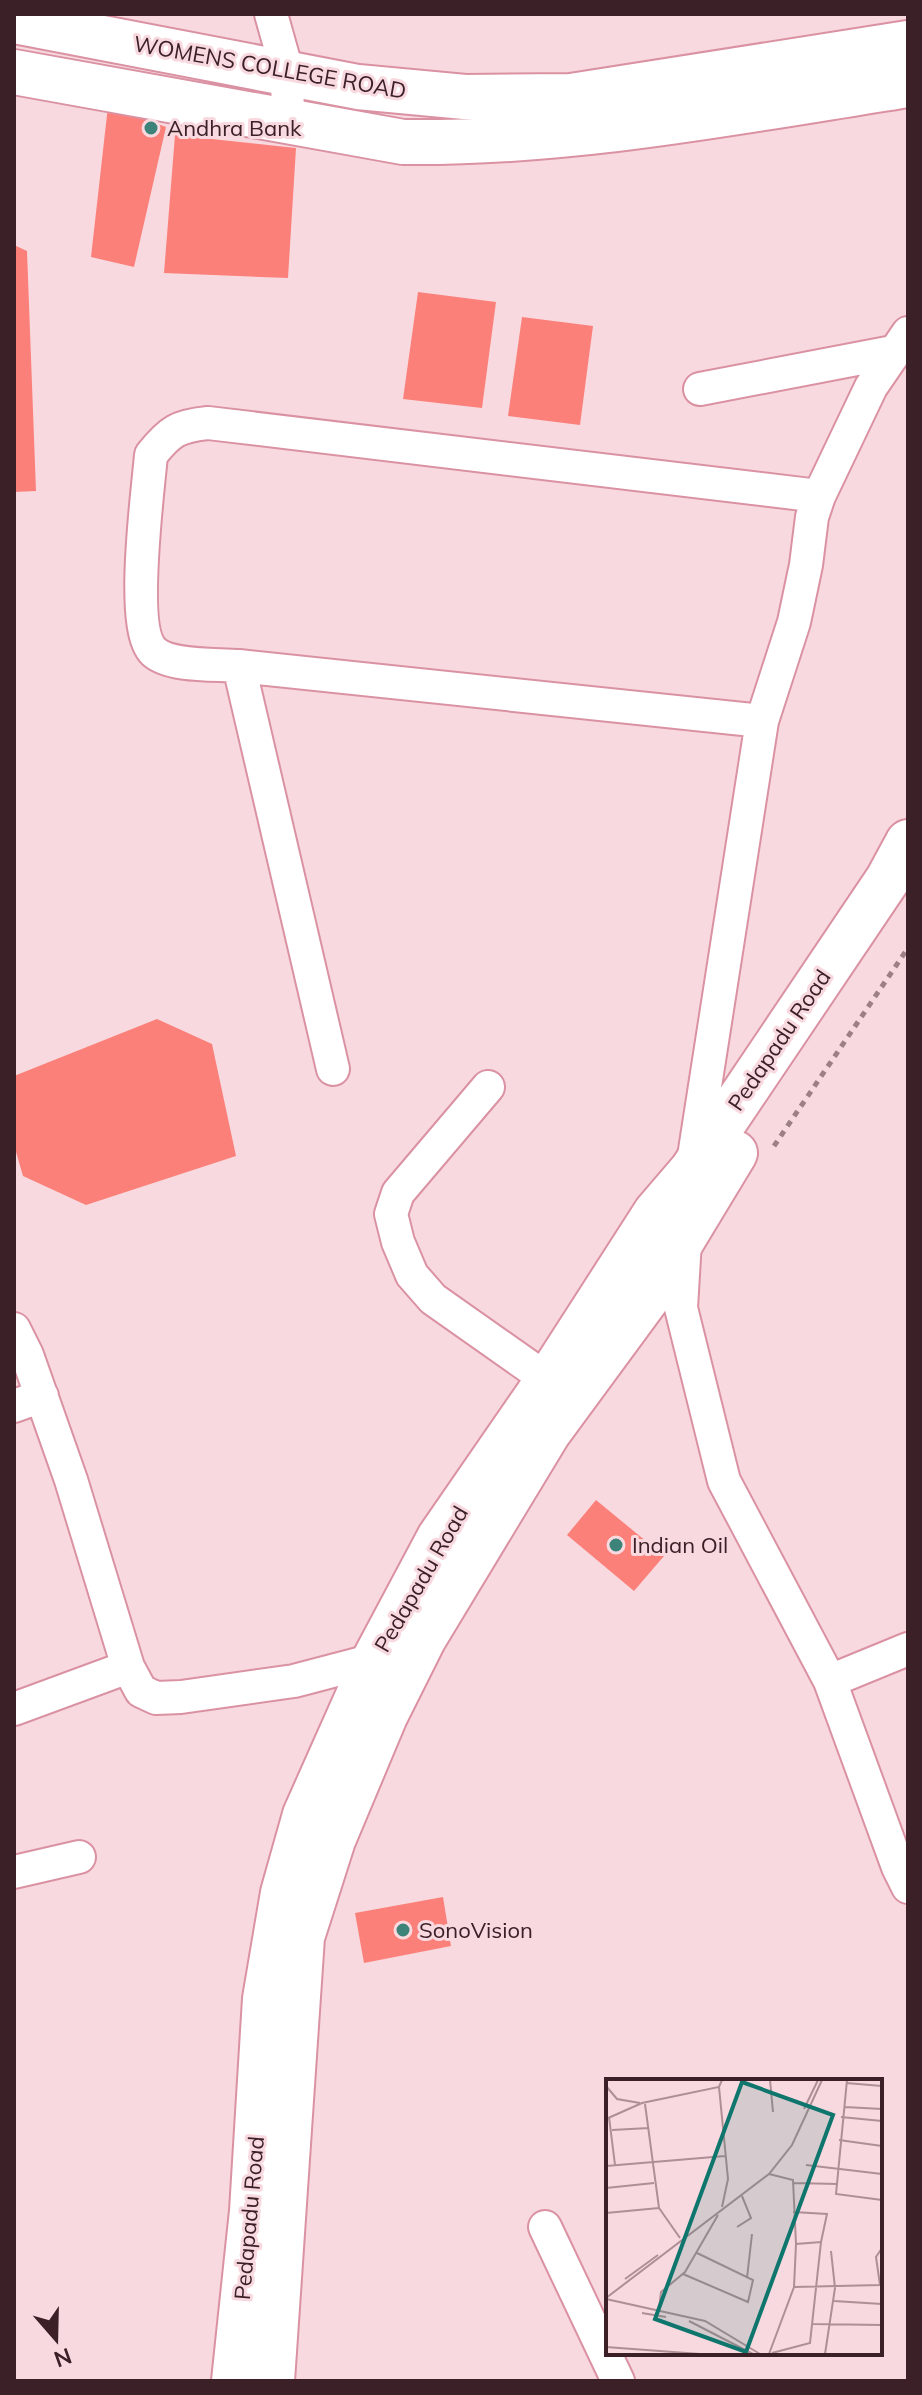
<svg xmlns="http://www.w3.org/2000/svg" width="922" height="2395" font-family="Mulish,sans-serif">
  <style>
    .building { fill: #fb8079 }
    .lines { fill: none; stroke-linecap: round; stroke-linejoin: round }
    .street-casing { stroke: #da92a3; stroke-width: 36 }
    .secondary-casing { stroke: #da92a3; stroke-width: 48 }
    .path { stroke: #9d8086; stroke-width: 5; stroke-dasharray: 6 6; stroke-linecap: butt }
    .street { stroke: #fff; stroke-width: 32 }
    .secondary { stroke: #fff; stroke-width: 44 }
    .poi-dot { fill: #3d837a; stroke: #f8d9df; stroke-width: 3 }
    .labels { text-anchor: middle; stroke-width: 6; stroke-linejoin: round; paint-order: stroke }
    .street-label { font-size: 22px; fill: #3c2027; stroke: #f8d9df }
    .poi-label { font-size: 22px; fill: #3c2027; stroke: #f8d9df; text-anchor: start }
    .inset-road { fill: none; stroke: #ad8f95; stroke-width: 2 }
    .view { fill: #0f766e; fill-opacity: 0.15; stroke: #0f766e; stroke-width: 4 }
    .inset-edge { fill: none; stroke: #3c2027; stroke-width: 4 }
  </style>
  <rect width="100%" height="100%" fill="#f8d9df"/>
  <path class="building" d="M108,106L166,127L134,267L91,257Z
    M175,135L296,148L288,278L164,273Z
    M14,245L27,251L36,491L14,492Z
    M418,292L496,302L482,408L403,399Z
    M522,317L593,326L580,425L508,416Z
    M157,1019L212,1044L236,1156L86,1205L23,1176L14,1145V1076Z
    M596,1500L664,1556L634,1591L567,1535Z
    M443,1897L451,1946L364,1963L355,1913Z"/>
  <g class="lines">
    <g class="street-casing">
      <path id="street" d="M271,14L287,71L288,120
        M700,389L893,352
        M239,666L333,1069
        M762,721L239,666C216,664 171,667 154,652C129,629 148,491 151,455C170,431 178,426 208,423L819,496
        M488,1087L398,1193L391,1214L398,1242L412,1275L433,1299L548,1380
        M693,1163L762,721L794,622L806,565L812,517L819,496L871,387L908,333
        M685,1241L681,1308L724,1481L830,1681L898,1867L908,1887
        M14,1329L27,1355L71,1480L128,1667L141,1691L156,1698L181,1697L294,1681L374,1660
        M14,1406L42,1396
        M830,1681L908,1649
        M14,1709L128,1667
        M14,1872L79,1857
        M545,2227L618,2381"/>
    </g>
    <g class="secondary-casing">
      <path id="secondary" d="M14,21L358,87L465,97L571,96L908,43
        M14,72L403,142C573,144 741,111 908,85
        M234,2381L252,2211L265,1999L283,1893L305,1815L374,1660L439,1538L548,1380L656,1212L692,1170L888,879L908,842
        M272,2381L302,1937L333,1840L385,1716L424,1638L548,1433L648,1297L735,1153"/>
    </g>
    <path class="path" d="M774,1146L908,948"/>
    <use href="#street" class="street"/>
    <use href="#secondary" class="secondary"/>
  </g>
  <g class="poi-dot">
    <circle cx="151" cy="128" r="8"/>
    <circle cx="616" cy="1545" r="8"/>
    <circle cx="403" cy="1930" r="8"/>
  </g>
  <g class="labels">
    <g class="street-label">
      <text transform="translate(270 67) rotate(10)" y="8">WOMENS COLLEGE ROAD</text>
      <text transform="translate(779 1040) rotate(-56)" y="8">Pedapadu Road</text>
      <text transform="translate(421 1579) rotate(-60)" y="8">Pedapadu Road</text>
      <text transform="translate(249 2218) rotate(-85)" y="8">Pedapadu Road</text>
    </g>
    <g class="poi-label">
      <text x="167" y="136">Andhra Bank</text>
      <text x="632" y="1553">Indian Oil</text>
      <text x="419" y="1938">SonoVision</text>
    </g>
  </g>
  <g transform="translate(606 2079)">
    <rect width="276" height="276" fill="#f8d9df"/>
    <path class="inset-road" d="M164,1L167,33M241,1L230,115L276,121M240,4L276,7M0,7L11,20L34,24M113,8L122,100L116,128M39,25L53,129L74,159M239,28L276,30M198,30L212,1M3,38L9,86M235,38L276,42M0,40L36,24L113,8L116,1M6,51L43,49M233,61L276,67M200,86L276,95M0,87L119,77M163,95L187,101L190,165M188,104L232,105M0,109L48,104M187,133L221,135L215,163M0,134L53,129M131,148L145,139L136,117M77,195L142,223L147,201L91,174M141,199L146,155M19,200L52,176M188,208L274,206L270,178L276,169M0,219L163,95L186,66L216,1M0,220L99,242L154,275M228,222L276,225M53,230L55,213L79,193L112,136M36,234L60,238M83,242L147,275M207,245L276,246M0,268L94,275M163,275L188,208L190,165L215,163L204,264L166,274M219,275L229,209L225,172"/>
    <path class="view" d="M136,3L227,36L140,273L49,240Z"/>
    <rect width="276" height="276" class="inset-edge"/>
  </g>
  <rect width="922" height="2395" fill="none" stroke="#3c2027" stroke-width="32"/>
  <g transform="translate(56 2339) rotate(160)" stroke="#f8d9df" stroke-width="6" paint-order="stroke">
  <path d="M0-6L14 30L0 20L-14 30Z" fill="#3c2027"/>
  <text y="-12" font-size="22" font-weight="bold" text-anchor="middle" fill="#3c2027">N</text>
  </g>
</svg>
